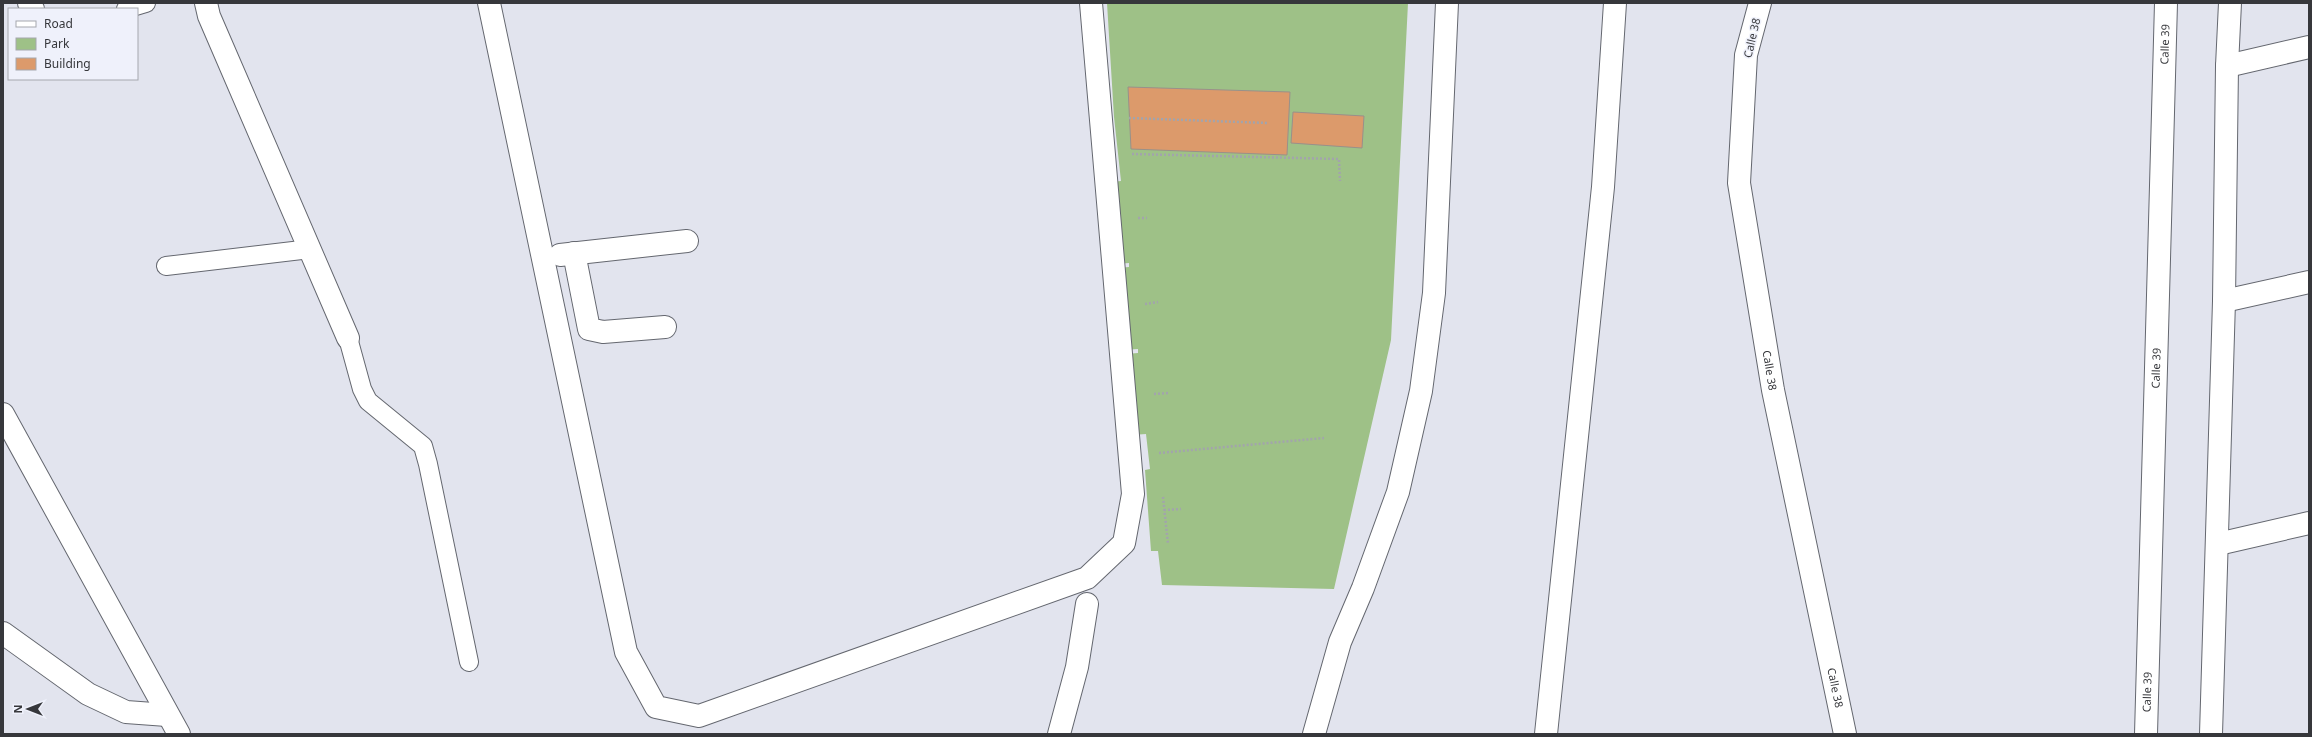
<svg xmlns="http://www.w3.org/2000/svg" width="2312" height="737" font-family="'Noto Sans',sans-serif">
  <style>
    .green { fill: #9ec187 }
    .building { fill: #dc9a6b; stroke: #99908a }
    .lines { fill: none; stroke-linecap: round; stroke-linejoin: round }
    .lane-casing { stroke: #64676f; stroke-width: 20 }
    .street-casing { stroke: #64676f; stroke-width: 24 }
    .path { stroke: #a2a4ac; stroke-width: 2.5; stroke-dasharray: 2 2; stroke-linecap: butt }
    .lane { stroke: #fff; stroke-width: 18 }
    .street { stroke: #fff; stroke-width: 22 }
    .labels { text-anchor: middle; stroke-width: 3; stroke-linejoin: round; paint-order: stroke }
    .street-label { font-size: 11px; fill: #36373b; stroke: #eff1fb }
  </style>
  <rect width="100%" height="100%" fill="#e2e4ee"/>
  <path class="green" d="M1107,3H1408L1391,340L1334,589L1162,585L1158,551H1151L1145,470L1150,469L1146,434L1132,435L1126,354L1138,353V349L1122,350L1117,268L1129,267V263L1117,264L1111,182L1121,181L1114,117Z"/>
  <path class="building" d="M1128,87L1290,92L1287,155L1131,149Z
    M1293,112L1364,116L1362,148L1291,143Z"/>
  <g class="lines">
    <g class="lane-casing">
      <path id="lane" d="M126,9L146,3
        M166,266L310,249
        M348,338L362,389L368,401L423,446L428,464L469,662"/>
    </g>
    <g class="street-casing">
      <g id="street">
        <path d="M29,3L33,9"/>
        <path d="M206,3L209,16L348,338"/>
        <path d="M489,3L626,652L656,707L699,716L1087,578L1124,543L1133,494L1091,3"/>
        <path id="s1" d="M1760,3L1746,55L1739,183L1773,390L1845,734"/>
        <path d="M2227,66L2309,47"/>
        <path d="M574,253L589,329L603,332L665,327"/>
        <path d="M560,255L687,241"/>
        <path d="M2224,301L2309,282"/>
        <path d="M3,414L179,734"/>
        <path d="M2218,544L2309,523"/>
        <path d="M3,633L88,694L126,712L167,715"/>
        <path d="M1059,734L1077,667L1087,604"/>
        <path d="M1314,734L1340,642L1363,588L1398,492L1421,391L1434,293L1447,3"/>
        <path d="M1546,734L1603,187L1615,3"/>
        <path id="s2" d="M2146,734L2166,3"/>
        <path d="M2211,734L2224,301L2227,66L2230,3"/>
      </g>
    </g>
    <path class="path" d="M1129,118L1268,123
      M1132,154L1339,159L1340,181
      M1138,218H1147
      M1145,304L1158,302
      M1154,394L1169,393
      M1159,453L1324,438
      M1163,497L1168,544
      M1164,510L1181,509"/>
    <use href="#lane" class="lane"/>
    <use href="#street" class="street"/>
  </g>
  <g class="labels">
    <g class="street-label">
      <text transform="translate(1752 38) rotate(-77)" y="4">Calle 38</text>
      <text dy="4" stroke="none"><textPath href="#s2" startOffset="690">Calle 39</textPath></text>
      <text dy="4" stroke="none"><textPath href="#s2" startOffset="366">Calle 39</textPath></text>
      <text dy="4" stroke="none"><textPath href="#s1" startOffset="372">Calle 38</textPath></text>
      <text dy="4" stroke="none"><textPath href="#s1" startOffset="696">Calle 38</textPath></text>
      <text dy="4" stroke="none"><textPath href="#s2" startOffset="42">Calle 39</textPath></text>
    </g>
  </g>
  <rect width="2312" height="737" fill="none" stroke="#36373b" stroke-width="8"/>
  <rect x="8" y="8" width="130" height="72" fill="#eff1fb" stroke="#a5a7ae"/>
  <rect x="16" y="21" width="20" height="6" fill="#ffffff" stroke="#a5a7ae"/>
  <text x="44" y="28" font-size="12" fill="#36373b">Road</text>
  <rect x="16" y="38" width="20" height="12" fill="#9ec187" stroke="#a5a7ae"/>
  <text x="44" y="48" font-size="12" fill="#36373b">Park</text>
  <rect x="16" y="58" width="20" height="12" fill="#dc9a6b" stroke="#a5a7ae"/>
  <text x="44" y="68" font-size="12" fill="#36373b">Building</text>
  <g transform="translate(28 709) rotate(270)" stroke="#eff1fb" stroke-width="3" paint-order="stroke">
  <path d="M0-3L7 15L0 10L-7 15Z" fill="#36373b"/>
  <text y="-6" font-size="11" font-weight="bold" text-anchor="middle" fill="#36373b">N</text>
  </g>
</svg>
